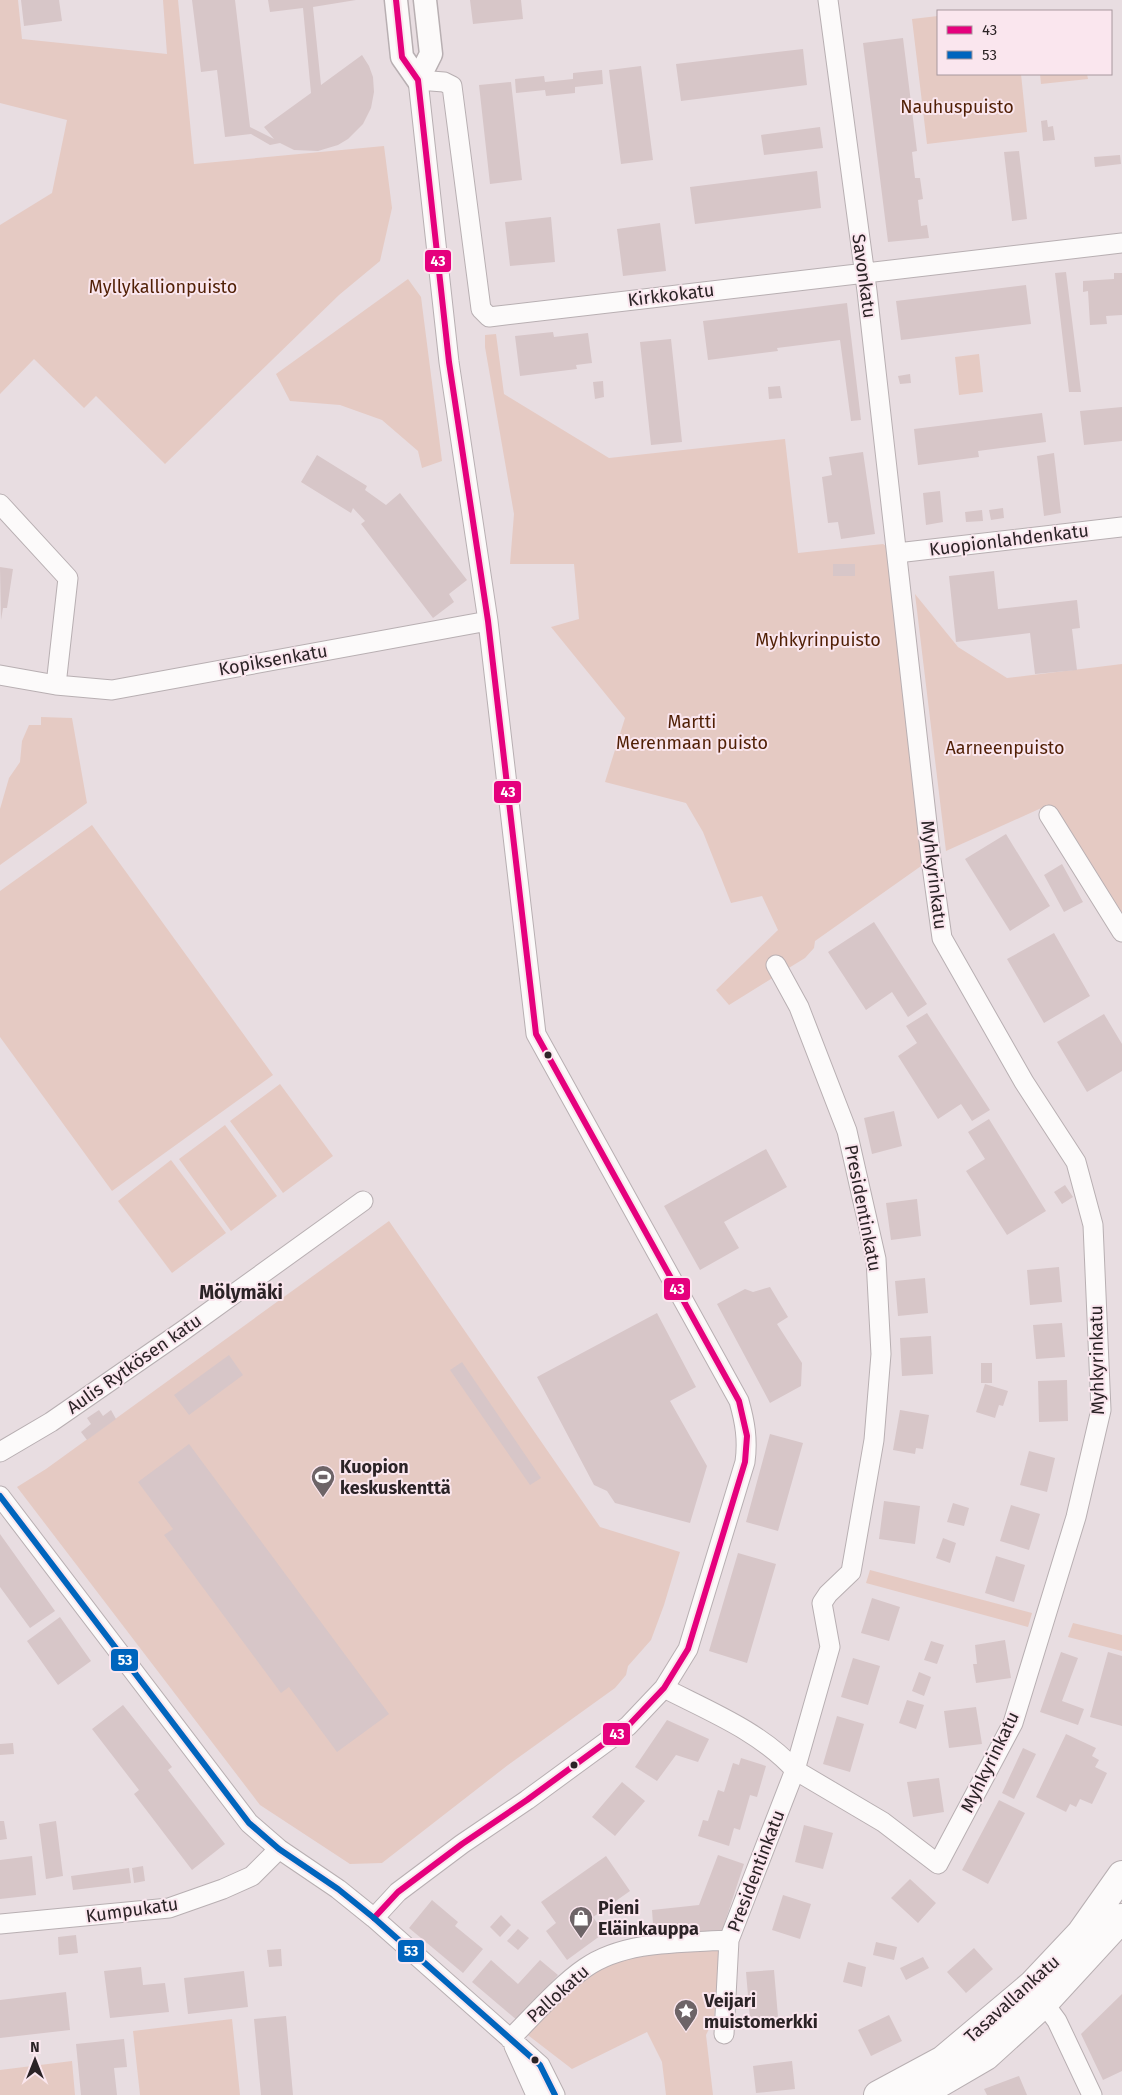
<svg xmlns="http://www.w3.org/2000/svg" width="1122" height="2095" font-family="'Fira Sans',sans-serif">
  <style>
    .green { fill: #e5cac3 }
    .building { fill: #d7c6c8 }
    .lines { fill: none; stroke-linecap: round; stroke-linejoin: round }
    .minor-casing { stroke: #b8afb2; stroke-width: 21 }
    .tertiary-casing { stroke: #b8afb2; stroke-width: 25 }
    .primary-casing { stroke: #b8afb2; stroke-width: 30 }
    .minor { stroke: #fcfafa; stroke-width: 19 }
    .tertiary { stroke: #fcfafa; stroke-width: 22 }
    .primary { stroke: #fcfafa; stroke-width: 28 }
    .bus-1-casing { stroke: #fae6ee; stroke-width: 10 }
    .bus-2-casing { stroke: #fae6ee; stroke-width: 10 }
    .bus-1 { stroke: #e5007d; stroke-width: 6 }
    .bus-2 { stroke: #0065bd; stroke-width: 6 }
    .bus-dot { fill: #2b2326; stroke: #fae6ee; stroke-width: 2 }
    .labels { text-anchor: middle; stroke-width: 4; stroke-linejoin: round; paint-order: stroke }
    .park-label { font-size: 18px; fill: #501f05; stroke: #fae6ee }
    .street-label { font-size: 18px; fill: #2b2326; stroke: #fae6ee }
    .poi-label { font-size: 18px; font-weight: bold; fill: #2b2326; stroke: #fae6ee; text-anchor: start }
    .neighbourhood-label { font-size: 19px; font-weight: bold; fill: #2b2326; stroke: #fae6ee }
    .line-badge { stroke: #fae6ee; stroke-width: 2 }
    .badge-label { font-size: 14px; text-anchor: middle; font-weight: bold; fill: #fff }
  </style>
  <rect width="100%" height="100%" fill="#e8dde1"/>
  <path class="green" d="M0,0H18L22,39L167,54L163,0H178L194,164L384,146L392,208L380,261L339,295L165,464L96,396L84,408L34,359L0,394V225L52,193L67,120L0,103Z
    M938,16V74H1021L1027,132L927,144L912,19Z
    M1040,74H1087L1088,79L1041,84Z
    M408,279L421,297L442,461L422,468L418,451L382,420L340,405L290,401L276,374Z
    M496,334L504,394L609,458L785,439L798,553L883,544L897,553L931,859L815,941L814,948L805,958L729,1005L716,990L778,930L762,896L731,903L703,832L686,803L605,782L625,718L551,627L579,619L574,564H510L514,514L485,347V335Z
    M979,354L983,392L959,395L955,357Z
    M915,594L958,647L1007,678L1122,664V932L1101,897L1102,882L1048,805L946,851Z
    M41,717L72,718L87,803L0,865V809L9,778L20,762L22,741L29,725H41Z
    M92,825L273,1075L112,1191L0,1037V891Z
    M280,1084L333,1156L283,1193L230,1121Z
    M225,1125L277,1196L231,1231L179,1159Z
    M171,1160L226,1233L172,1273L118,1201Z
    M389,1221L600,1527L680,1552L664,1605L651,1640L628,1666L626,1675L615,1688L508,1765L382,1863L350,1864L260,1805L17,1487L46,1469Z
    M870,1570L1032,1613L1028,1627L866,1583Z
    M1073,1623L1122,1635V1651L1068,1637Z
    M721,1940L714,2019L706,2035L713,2095H666L662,2062L647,2032L572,2069L520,2029L597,1961Z
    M232,2019L240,2095H140L133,2031Z
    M72,2061L75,2095H0V2070Z"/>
  <path class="building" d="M21,0H59L62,21L24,26Z
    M192,0H235L250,127L274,139L264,127L311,93L303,8L270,12L268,0H356L313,7L321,85L362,55L369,66L373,77L374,92L371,108L363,124L348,139L338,145L318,151L294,150L280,143L270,145L251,134L225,137L217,70L201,72Z
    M470,0H521L523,19L473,24Z
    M903,38L917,151L912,152L915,178H920L923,199L918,200L921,226L927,225L929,238L888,242L863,43Z
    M803,49L807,85L681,101L676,64Z
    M641,66L653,160L621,164L609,70Z
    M602,70L603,84L575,87V93L546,96L545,90L516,93L515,79L544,76L545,82L573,79V73Z
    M511,82L522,180L490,184L479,85Z
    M1047,120L1048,127L1053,126L1055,140L1043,141L1041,121Z
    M820,127L823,148L764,155L761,135Z
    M1019,151L1027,219L1012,221L1004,152Z
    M1120,155L1121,164L1095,167L1094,157Z
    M817,171L821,208L695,224L690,187Z
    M551,217L555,262L510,266L505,222Z
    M660,223L666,271L623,276L617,229Z
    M1066,272L1081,392H1069L1055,273Z
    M1114,273H1122V315L1106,316L1107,324L1090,325L1088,291L1083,292V281L1114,279Z
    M1026,285L1031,324L901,340L896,301Z
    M847,303L861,420L851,421L840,340L777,348L778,351L708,360L703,321Z
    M553,332L554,337L588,333L592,363L576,365L577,369L520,376L515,336Z
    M671,339L682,442L651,445L640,342Z
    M910,374L911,383L900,384L898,376Z
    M603,381L604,397L595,399L593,382Z
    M780,386L782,398L769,399L768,387Z
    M1122,407V441L1084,445L1080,411Z
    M1042,413L1046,442L978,451L979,457L918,465L914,429Z
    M863,452L875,534L841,539L838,522L828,523L822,477L832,475L829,457Z
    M1054,453L1061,513L1044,516L1037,456Z
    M317,455L367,486L365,490L386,505L400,493L467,580L449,594L454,602L433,618L361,524L365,521L353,508L351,513L301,482Z
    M940,491L943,522L926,525L923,493Z
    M1003,508L1004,518L991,520L989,510Z
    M982,510L983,521L966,522L965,512Z
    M833,564H855V576H833Z
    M0,567L13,569L7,608H3L1,620Z
    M994,571L998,609L1077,600L1080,628L1072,629L1077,670L1035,674L1030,633L956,642L949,576Z
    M1006,834L1050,906L1010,931L965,859Z
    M1062,864L1083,902L1064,912L1044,875Z
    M874,922L927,1004L908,1017L892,992L866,1010L828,952Z
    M1054,933L1090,996L1044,1023L1007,959Z
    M927,1013L990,1110L972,1121L961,1104L938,1119L898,1056L917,1043L906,1026Z
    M1104,1014L1122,1044V1071L1087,1092L1057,1042Z
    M894,1111L902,1146L872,1154L864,1118Z
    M989,1119L1046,1211L1007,1235L966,1171L985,1159L968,1132Z
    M766,1149L787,1187L724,1222L739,1248L700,1270L664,1206Z
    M1065,1185L1073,1197L1062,1204L1054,1192Z
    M917,1199L921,1236L891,1240L886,1203Z
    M1059,1267L1062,1302L1030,1305L1027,1270Z
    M925,1278L928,1313L898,1316L895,1281Z
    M770,1287L788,1317L777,1324L802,1363L801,1386L770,1403L717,1304L745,1289L753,1292Z
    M657,1313L696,1387L670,1401L707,1466L690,1523L615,1503L607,1491L594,1485L537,1377Z
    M1062,1323L1065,1357L1036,1359L1033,1325Z
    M931,1336L933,1374L902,1376L900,1338Z
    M229,1355L243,1375L189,1415L174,1395Z
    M462,1362L541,1478L530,1485L450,1370Z
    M981,1363H992V1383H981Z
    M1067,1380L1068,1421L1039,1422L1038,1381Z
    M985,1384L1008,1391L1003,1406L999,1405L995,1418L976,1412Z
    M99,1410L103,1416L111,1410L116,1419L87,1440L81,1432L91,1424L87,1418Z
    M900,1410L929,1415L923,1449L916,1448L915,1454L893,1450Z
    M770,1434L803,1443L778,1531L746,1522Z
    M189,1444L389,1714L337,1752L289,1687L281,1693L164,1535L173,1529L138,1482Z
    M1029,1451L1055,1458L1047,1492L1020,1485Z
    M884,1501L920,1506L915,1544L879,1539Z
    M953,1503L969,1508L964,1526L947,1522Z
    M1011,1505L1040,1514L1029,1550L1000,1541Z
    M0,1534L55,1611L30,1628L0,1587Z
    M943,1538L956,1543L950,1563L936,1558Z
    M738,1553L776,1564L747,1663L709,1651Z
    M996,1556L1025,1565L1014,1602L985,1593Z
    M872,1598L900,1607L889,1641L861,1633Z
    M60,1617L91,1661L58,1685L27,1641Z
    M1005,1640L1011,1678L976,1683L973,1664H977L975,1645Z
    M931,1641L944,1645L937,1664L924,1660Z
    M1061,1652L1078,1658L1062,1701L1084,1709L1078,1725L1040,1712Z
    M1108,1652L1122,1656V1726L1090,1717Z
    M853,1658L880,1666L868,1705L841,1697Z
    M919,1672L931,1677L924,1696L912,1691Z
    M907,1700L924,1705L916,1729L899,1723Z
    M123,1705L172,1767L168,1770L225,1844L192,1870L134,1794L139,1790L92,1729Z
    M976,1707L982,1744L949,1748L944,1711Z
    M837,1716L864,1724L850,1772L823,1764Z
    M667,1720L709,1739L698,1762L676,1755L657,1781L635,1767Z
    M1066,1734L1096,1748L1092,1756L1099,1760L1095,1767L1107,1773L1092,1804L1080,1799L1076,1807L1070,1804L1066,1812L1036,1797Z
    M13,1743L14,1754L0,1755V1744Z
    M1023,1748L1036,1754L1014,1799L1002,1793Z
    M741,1758L766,1766L757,1797L750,1795L740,1830L734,1828L729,1846L698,1836L703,1820L708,1821L718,1790L724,1792L733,1763L739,1765Z
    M939,1778L944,1812L913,1817L907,1782Z
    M622,1782L645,1801L615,1836L592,1817Z
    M999,1800L1025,1813L988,1884L962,1870Z
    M0,1821H4L7,1839L0,1840Z
    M56,1821L63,1876L46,1879L39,1824Z
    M804,1825L833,1833L823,1869L795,1862Z
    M718,1855L744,1864L722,1931L654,1938L652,1910L699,1905Z
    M32,1856L36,1895L0,1899V1860Z
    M606,1856L630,1891L593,1917L604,1933L567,1960L546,1931L556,1923L541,1902Z
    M143,1866L145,1881L134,1883L132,1868Z
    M129,1868L131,1883L73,1890L71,1876Z
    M910,1879L936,1903L918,1923L891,1898Z
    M783,1895L811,1904L800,1939L772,1930Z
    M432,1900L458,1922L455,1926L483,1949L463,1973L409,1928Z
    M501,1915L511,1925L500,1937L490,1927Z
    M518,1929L529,1938L518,1950L507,1941Z
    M76,1935L78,1953L59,1955L58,1937Z
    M876,1942L897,1947L894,1960L873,1955Z
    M974,1948L993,1969L966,1993L947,1972Z
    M281,1949L282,1966L269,1967L267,1950Z
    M923,1957L929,1968L906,1980L900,1968Z
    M491,1960L518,1984L540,1960L558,1975L518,2021L472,1982Z
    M848,1962L866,1967L862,1987L843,1982Z
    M141,1967L143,1985L165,1983L169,2012L110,2018L104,1971Z
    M774,1970L778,2017L750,2019L746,1972Z
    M244,1971L248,2007L188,2014L184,1978Z
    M66,1992L70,2030L0,2038V2000Z
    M1122,1994V2071L1103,2080L1081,2034Z
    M889,2015L902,2041L871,2056L858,2030Z
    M286,2016L293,2095H261L254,2019Z
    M124,2039L127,2067L114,2068L117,2095H81L76,2044Z
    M792,2061L795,2089L756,2093L753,2066Z
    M1019,2076L1027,2095H987L984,2089Z"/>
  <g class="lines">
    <g class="minor-casing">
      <path id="minor" d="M0,504L68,578L56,685
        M897,553L1122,527
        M0,675L56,685L112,690L488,621
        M1049,815L1122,932
        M776,965L799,1007L847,1131L876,1259L881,1354L874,1440L851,1572L828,1594L822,1603L830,1647L795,1770L883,1822L938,1864L1013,1723L1076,1517L1101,1410L1093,1225L1076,1162L1024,1082L942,938L931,859L867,291L828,0
        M0,1452L51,1422L184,1330L363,1201
        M0,1496L249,1823L279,1849L338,1889L374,1918L540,2065L555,2095
        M664,1688C709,1711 761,1732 795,1770L729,1940L724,2034
        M374,1918L398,1892L462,1844L527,1800L628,1726L664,1688L688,1649L745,1462C748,1440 745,1422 739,1401L536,1034L488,621L449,362L418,80L444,82L452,86L481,309L489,317L1122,243
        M0,1924L169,1908L223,1889L252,1876L279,1849
        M1038,1995L1057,2021L1092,2095
        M510,2039C532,2017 560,1985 585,1968C625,1940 683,1943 729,1940
        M514,2046L536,2095"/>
    </g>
    <g class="tertiary-casing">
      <path id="tertiary" d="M396,0L402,57L418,80L431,54L425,0"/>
    </g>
    <g class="primary-casing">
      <path id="primary" d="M878,2095L943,2060L1032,1985L1081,1933L1122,1875
        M919,2095L986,2056L1043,2004L1122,1918"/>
    </g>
    <use href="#minor" class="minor"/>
    <use href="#tertiary" class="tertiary"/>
    <use href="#primary" class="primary"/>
    <g class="bus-1-casing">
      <path id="bus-1" d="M374,1918L398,1892L462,1844L527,1800L628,1726L664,1688L688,1649L745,1462L747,1436L739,1401L536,1034L488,621L449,362L418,80L402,57L396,0"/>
    </g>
    <g class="bus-2-casing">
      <path id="bus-2" d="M0,1496L249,1823L279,1849L338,1889L374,1918L540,2065L555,2095"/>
    </g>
    <use href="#bus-1" class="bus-1"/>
    <use href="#bus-2" class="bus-2"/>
  </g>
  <defs>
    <g id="stadium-pin" transform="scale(1.25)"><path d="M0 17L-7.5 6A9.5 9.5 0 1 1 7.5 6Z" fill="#6d6467" stroke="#fae6ee"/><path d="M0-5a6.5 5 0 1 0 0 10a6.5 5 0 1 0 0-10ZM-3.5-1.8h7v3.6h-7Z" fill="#fff"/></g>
    <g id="shop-pin" transform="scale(1.25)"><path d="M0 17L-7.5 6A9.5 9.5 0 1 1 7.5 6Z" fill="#6d6467" stroke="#fae6ee"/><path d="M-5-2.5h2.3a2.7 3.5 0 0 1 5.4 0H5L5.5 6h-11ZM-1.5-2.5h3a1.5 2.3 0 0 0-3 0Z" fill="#fff"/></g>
    <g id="sight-pin" transform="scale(1.25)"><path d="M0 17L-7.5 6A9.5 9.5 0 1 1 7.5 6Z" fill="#6d6467" stroke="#fae6ee"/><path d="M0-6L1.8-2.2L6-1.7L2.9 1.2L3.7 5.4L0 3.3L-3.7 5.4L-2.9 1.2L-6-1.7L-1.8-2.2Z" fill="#fff"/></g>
  </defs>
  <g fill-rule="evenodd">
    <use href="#stadium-pin" x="323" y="1477"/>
    <use href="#shop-pin" x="581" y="1918"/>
    <use href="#sight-pin" x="686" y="2011"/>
  </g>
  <g class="bus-dot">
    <circle cx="548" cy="1055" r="4.5"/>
    <circle cx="574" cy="1765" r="4.5"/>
    <circle cx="535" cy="2060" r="4.5"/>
  </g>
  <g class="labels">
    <g class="park-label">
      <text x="957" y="113">Nauhuspuisto</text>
      <text x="163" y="293">Myllykallionpuisto</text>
      <text x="818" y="646">Myhkyrinpuisto</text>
      <text x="692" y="728">Martti<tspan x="692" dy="21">Merenmaan puisto</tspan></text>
      <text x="1005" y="754">Aarneenpuisto</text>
    </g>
    <g class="street-label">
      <text transform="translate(864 276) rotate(82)" y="6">Savonkatu</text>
      <text transform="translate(671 295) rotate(-7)" y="6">Kirkkokatu</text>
      <text transform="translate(1009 540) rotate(-7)" y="6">Kuopionlahdenkatu</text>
      <text transform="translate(273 660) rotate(-10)" y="6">Kopiksenkatu</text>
      <text transform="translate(934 875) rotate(83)" y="6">Myhkyrinkatu</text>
      <text transform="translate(863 1208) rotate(79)" y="6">Presidentinkatu</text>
      <text transform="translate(1097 1360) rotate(-91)" y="6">Myhkyrinkatu</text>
      <text transform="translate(134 1364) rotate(-35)" y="6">Aulis Rytkösen katu</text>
      <text transform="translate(990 1762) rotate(-64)" y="6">Myhkyrinkatu</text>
      <text transform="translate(756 1871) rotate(-69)" y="6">Presidentinkatu</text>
      <text transform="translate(132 1910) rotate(-8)" y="6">Kumpukatu</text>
      <text transform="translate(558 1994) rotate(-42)" y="6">Pallokatu</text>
      <text transform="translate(1012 1999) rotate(-42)" y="6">Tasavallankatu</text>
    </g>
    <g class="poi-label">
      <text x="340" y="1473">Kuopion<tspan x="340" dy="21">keskuskenttä</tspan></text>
      <text x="598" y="1914">Pieni<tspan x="598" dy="21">Eläinkauppa</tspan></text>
      <text x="704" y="2007">Veijari<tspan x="704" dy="21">muistomerkki</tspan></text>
    </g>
    <g class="neighbourhood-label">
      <text x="241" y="1299">Mölymäki</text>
    </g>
  </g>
  <g class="line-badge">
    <rect x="424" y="249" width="28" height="24" rx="5" fill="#e5007d"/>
    <rect x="493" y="780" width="29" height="24" rx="5" fill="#e5007d"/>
    <rect x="663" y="1277" width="28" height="24" rx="5" fill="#e5007d"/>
    <rect x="110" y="1648" width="29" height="24" rx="5" fill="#0065bd"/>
    <rect x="602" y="1722" width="29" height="24" rx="5" fill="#e5007d"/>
    <rect x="397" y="1939" width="28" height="24" rx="5" fill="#0065bd"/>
  </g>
  <g class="badge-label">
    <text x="438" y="266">43</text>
    <text x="508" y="797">43</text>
    <text x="677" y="1294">43</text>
    <text x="125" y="1665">53</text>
    <text x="617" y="1739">43</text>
    <text x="411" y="1956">53</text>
  </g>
  <rect x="937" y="10" width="175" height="65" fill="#fae6ee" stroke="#a7989e"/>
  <rect x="947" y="26" width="25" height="8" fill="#e5007d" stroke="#a7989e"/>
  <text x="982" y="35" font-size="15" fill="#2b2326">43</text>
  <rect x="947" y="51" width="25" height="8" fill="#0065bd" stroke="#a7989e"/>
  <text x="982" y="60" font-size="15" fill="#2b2326">53</text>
  <g transform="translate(35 2060)" stroke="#fae6ee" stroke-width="4" paint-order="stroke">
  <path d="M0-4L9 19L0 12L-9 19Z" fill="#2b2326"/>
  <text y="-8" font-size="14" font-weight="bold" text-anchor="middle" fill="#2b2326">N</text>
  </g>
</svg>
